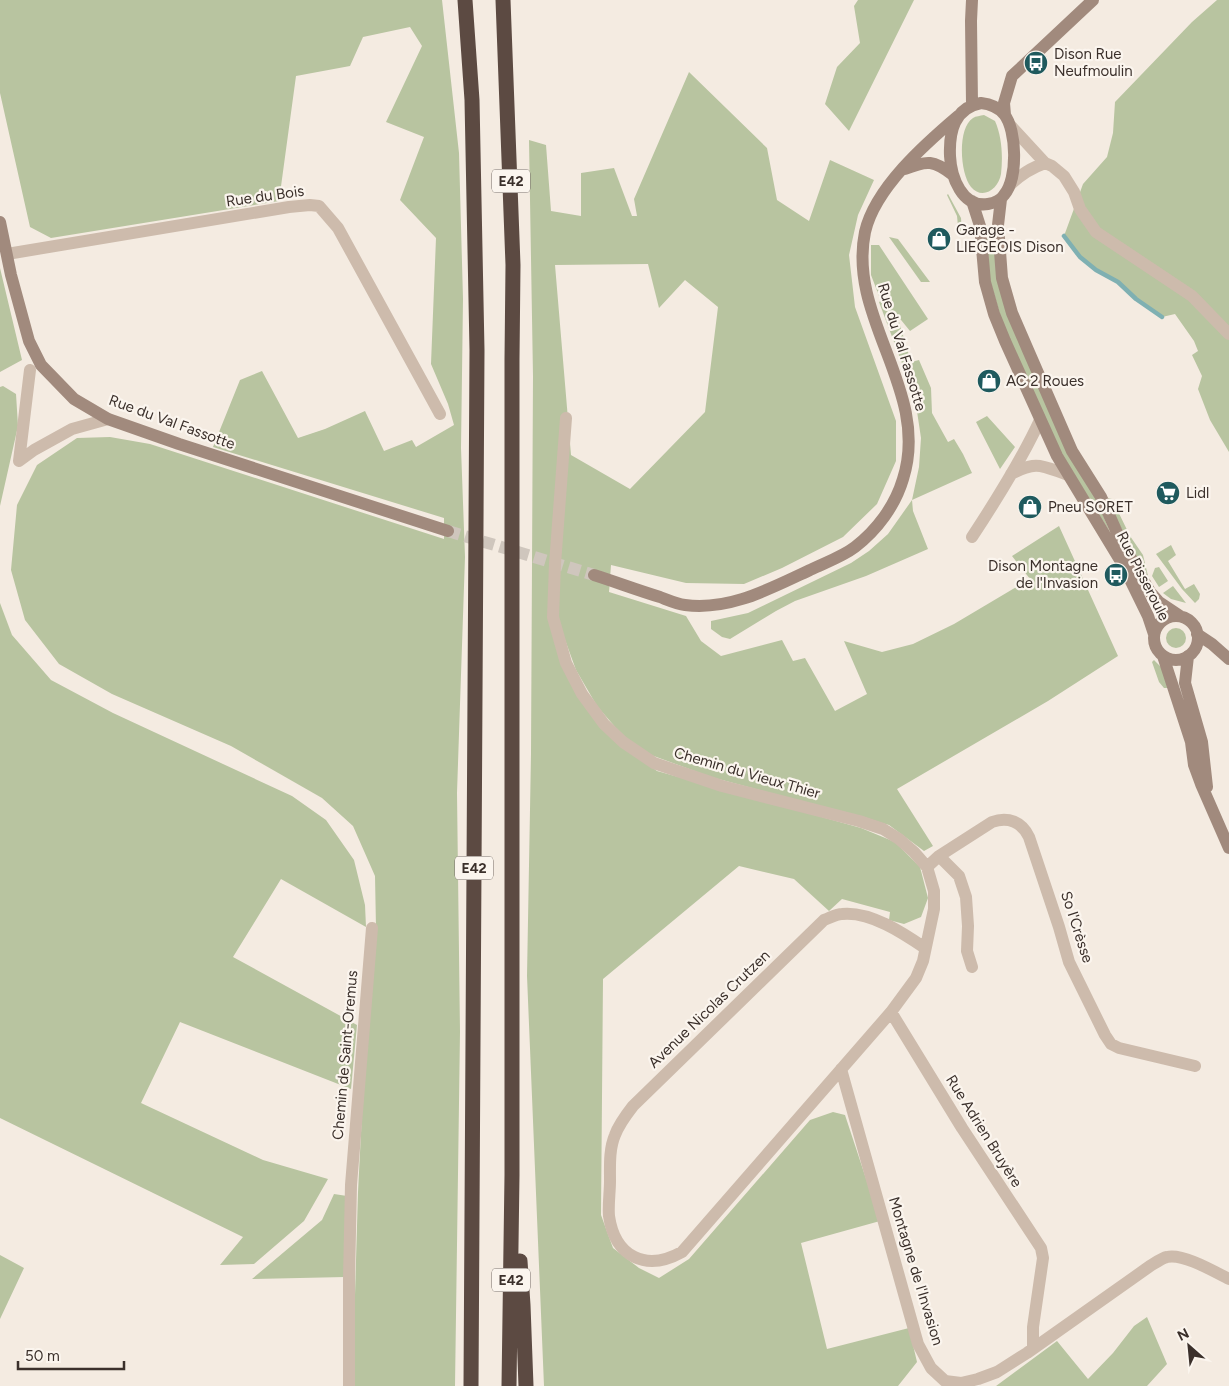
<svg xmlns="http://www.w3.org/2000/svg" width="1229" height="1386" font-family="Figtree,sans-serif">
  <style>
    .green { fill: #b8c4a0; fill-rule: evenodd }
    .lines { fill: none; stroke-linecap: round; stroke-linejoin: round }
    .stream { stroke: #7fb0b2; stroke-width: 4.5 }
    .secondary-tunnel { stroke: #cfc6bd; stroke-width: 12; stroke-dasharray: 12 6; stroke-linecap: butt }
    .street { stroke: #cdbbac; stroke-width: 12 }
    .secondary { stroke: #a18a7d; stroke-width: 12 }
    .highway { stroke: #5c4a42; stroke-width: 15 }
    .labels { text-anchor: middle; stroke-width: 4.5; stroke-linejoin: round; paint-order: stroke }
    .shield { fill: #fbf5ee; stroke: #756b66; stroke-width: 1 }
    .shield-label { font-size: 14px; font-weight: bold; fill: #3b302b }
    .poi-label { font-size: 15px; fill: #3b302b; stroke: #fbf5ee; text-anchor: start }
    .street-label { font-size: 15px; fill: #3b302b; stroke: #fbf5ee }
  </style>
  <rect width="100%" height="100%" fill="#f4ebe1"/>
  <path class="green" d="M0,0H442L459,153L463,299L461,448L465,557L457,793L460,1032L455,1386H355L354,1329L358,1192L362,1113L376,928L375,876L353,826L322,798L231,746L112,694L59,664L25,620L11,570L17,505L37,465L77,438L110,437L150,444L444,539V518L213,447L240,380L262,371L298,438L325,429L365,411L384,451L412,440L416,447L454,425L448,404L431,364L436,238L400,200L424,137L386,122L422,46L410,27L363,37L350,66L296,76L279,201L51,238L30,227L0,93Z
    M858,0H914L849,131L825,104L837,67L860,43L854,6Z
    M1217,0H1229V452L1210,420L1198,389L1202,376L1192,355L1198,351L1194,341L1175,314L1162,317L1136,299L1118,282L1096,270L1080,257L1064,236L1083,184L1107,157L1113,133L1115,102L1192,22Z
    M689,72L767,148L777,200L809,221L830,160L874,180L858,215L849,255L855,307L896,421V461L877,504L843,537L782,568L744,584L686,583L611,565L609,592L686,616L701,641L721,656L782,640L793,661L805,658L835,711L867,694L844,641L882,652L913,644L954,624L1030,579L1012,556L1059,526L1118,656L1048,701L897,789L933,846L924,851L889,825L711,777L651,755L622,735L597,706L576,670L560,626L552,627L609,735L657,771L861,828L895,842L920,867L928,898L921,917L904,924L889,920L890,912L842,899L829,911L794,879L739,866L603,979L601,1215L613,1248L639,1268L659,1278L689,1259L810,1120L833,1112L845,1115L880,1221L801,1243L827,1349L909,1328L917,1362L898,1386H544L527,976L531,754L533,376L529,140L546,145L551,211L581,216V173L614,168L632,216H637L634,199ZM648,264L659,308L685,280L718,307L705,412L630,489L571,455L555,265Z
    M984,115L995,121C1002,137 1003,156 1001,174C999,188 983,201 971,187C960,174 957,128 973,118C976,116 980,116 984,115Z
    M948,194L961,218L962,234L959,236L957,216L947,195Z
    M993,229L996,267L1111,534L1058,448L1003,325L990,280L986,230Z
    M889,237L898,239L930,282H921Z
    M871,245H879L928,319L910,331L897,315L911,362L919,360L931,388L932,413L948,442L954,439L963,454L972,473L912,500L913,511L928,549L866,576L795,601L776,611L730,639L722,637L711,629V621L748,613L851,563L869,551L888,534L912,500L919,467L921,438L915,398L879,302L881,301L871,275Z
    M0,268L22,360L0,372Z
    M3,386L16,394L18,426L0,506V387Z
    M987,416L1015,447L1000,469L976,422Z
    M1105,497L1112,499L1130,536L1143,555L1148,576L1154,591Z
    M1171,545L1176,555L1168,561L1185,589L1194,584L1200,594L1199,599L1195,603L1182,589L1156,554Z
    M1159,567L1168,581L1159,587L1152,576L1155,568Z
    M1173,586L1186,603L1171,599L1163,593Z
    M0,603L12,635L51,680L113,713L292,796L326,820L354,860L365,905L366,927L281,879L233,957L357,1025L351,1089L180,1022L141,1103L263,1160L328,1179L304,1221L254,1264L220,1265L243,1237L0,1118Z
    M1166 638a10 10 0 1 1 20 0a10 10 0 1 1-20 0Z
    M1154,660L1161,667L1169,688H1164L1159,682L1152,662Z
    M334,1194L347,1196L345,1277L252,1279L322,1220Z
    M0,1255L24,1268L0,1319Z
    M1147,1317L1167,1364L1147,1386H996L1057,1341L1088,1379L1113,1353L1134,1326Z"/>
  <g class="lines">
    <path class="stream" d="M1064,236L1080,257L1096,270L1118,282L1136,299L1162,317"/>
    <path class="secondary-tunnel" d="M448,531L594,575"/>
    <path class="street" d="M1010,125L1045,163L1052,166L1064,176L1074,192L1080,209L1096,232L1192,296L1229,334
      M1010,185C1021,174 1031,168 1045,163
      M7,254L289,207L310,205L319,206L338,228L440,414
      M30,370L19,461L34,450L72,429L108,419
      M566,418L555,564L553,617L566,663L582,694L604,724L623,742L654,763L722,786L859,821L883,829L899,839L914,852L927,867L934,891V909L923,961L916,978L891,1012L682,1252C646,1272 615,1257 609,1216C608,1205 610,1192 610,1181C610,1166 609,1149 615,1135C619,1124 626,1115 633,1106L824,920C830,918 836,914 842,914C870,911 903,933 925,948
      M1011,474C1037,460 1042,466 1068,475
      M972,537C997,499 1021,461 1040,420
      M939,856L959,876L966,897L968,926L967,951L972,967
      M927,867L939,856L992,822C1008,816 1022,822 1029,837L1059,927L1069,962L1105,1035L1111,1044L1119,1048L1195,1066
      M891,1012L962,1128L1041,1248L1043,1258L1033,1327V1348
      M841,1069L918,1344L931,1368L945,1381L961,1383L978,1379L997,1372L1027,1353L1150,1266C1155,1263 1162,1258 1167,1257C1183,1253 1215,1272 1229,1279
      M349,1386V1279L351,1185L372,928"/>
    <path class="secondary" d="M981,103C990,104 998,107 1004,114C1017,130 1018,179 1004,195C1001,200 994,203 988,204C962,208 951,177 950,156C949,132 954,108 981,103Z
      M972,104L971,21L972,0
      M1005,115L1004,103L1012,76L1093,0
      M905,169C927,160 934,160 953,175
      M1001,199L998,225L1002,278L1012,313L1028,350L1072,451L1101,497L1119,537L1150,592L1159,602L1180,616
      M972,201L980,226L985,282L994,314L1005,341L1057,456L1123,565L1148,616L1154,634
      M0,222L11,275L29,341L41,365L74,399L108,419L179,444L448,531
      M594,575C616,582 637,590 660,597C668,600 677,604 685,605C730,611 771,588 810,570C824,563 842,557 855,547C877,530 895,506 903,479C931,391 847,319 865,232C875,188 925,144 958,116
      M1154 638a22 22 0 1 1 44 0a22 22 0 1 1-44 0Z
      M1197,634L1212,644L1229,659
      M1163,656L1191,742L1194,765L1201,784L1229,848
      M1188,656L1185,683L1202,742L1207,787"/>
    <path class="highway" d="M465,0L472,100L477,350L471,1386
      M503,0L513,265L512,359V1175L509,1386
      M520,1261L523,1305L526,1386"/>
  </g>
  <defs>
    <g id="bus-disc" transform="scale(1.25)"><circle r="9.5" fill="#1f5a5e" stroke="#fbf5ee"/><path d="M-5-6H5V4H4V6H2V4H-2V6H-4V4H-5ZM-3.5-4V0h7V-4ZM-3.5 1.2v1.5H-2V1.2ZM2 1.2v1.5H3.5V1.2Z" fill="#fff"/></g>
    <g id="shop-disc" transform="scale(1.25)"><circle r="9.5" fill="#1f5a5e" stroke="#fbf5ee"/><path d="M-5-2.5h2.3a2.7 3.5 0 0 1 5.4 0H5L5.5 6h-11ZM-1.5-2.5h3a1.5 2.3 0 0 0-3 0Z" fill="#fff"/></g>
    <g id="supermarket-disc" transform="scale(1.25)"><circle r="9.5" fill="#1f5a5e" stroke="#fbf5ee"/><path d="M-6-5.5h2.5l.6 2H6L4.5 2H-2.5L-4.4-4H-6ZM-1.5 3.2a1.3 1.3 0 1 0 .1 0ZM3 3.2a1.3 1.3 0 1 0 .1 0Z" fill="#fff"/></g>
  </defs>
  <g fill-rule="evenodd">
    <use href="#bus-disc" x="1036" y="63"/>
    <use href="#shop-disc" x="939" y="239"/>
    <use href="#shop-disc" x="989" y="381"/>
    <use href="#supermarket-disc" x="1168" y="493"/>
    <use href="#shop-disc" x="1030" y="507"/>
    <use href="#bus-disc" x="1116" y="575"/>
  </g>
  <g class="labels">
    <g class="shield">
      <rect x="492" y="169.5" width="38" height="23" rx="4"/>
      <rect x="455" y="856.5" width="38" height="23" rx="4"/>
      <rect x="492" y="1268.5" width="38" height="23" rx="4"/>
    </g>
    <g class="shield-label">
      <text x="511" y="186">E42</text>
      <text x="474" y="873">E42</text>
      <text x="511" y="1285">E42</text>
    </g>
    <g class="poi-label">
      <text x="1054" y="59">Dison Rue<tspan x="1054" dy="17">Neufmoulin</tspan></text>
      <text x="956" y="235">Garage -<tspan x="956" dy="17">LIEGEOIS Dison</tspan></text>
      <text x="1006" y="386">AC 2 Roues</text>
      <text x="1186" y="498">Lidl</text>
      <text x="1048" y="512">Pneu SORET</text>
      <text x="1098" y="571" text-anchor="end">Dison Montagne<tspan x="1098" dy="17">de l'Invasion</tspan></text>
    </g>
    <g class="street-label">
      <text transform="translate(265 196) rotate(-8)" y="5">Rue du Bois</text>
      <text transform="translate(902 347) rotate(73)" y="5">Rue du Val Fassotte</text>
      <text transform="translate(172 422) rotate(20)" y="5">Rue du Val Fassotte</text>
      <text transform="translate(1143 576) rotate(63)" y="5">Rue Pisseroule</text>
      <text transform="translate(747 773) rotate(16)" y="5">Chemin du Vieux Thier</text>
      <text transform="translate(1077 927) rotate(72)" y="5">So l'Crèsse</text>
      <text transform="translate(709 1009) rotate(-44)" y="5">Avenue Nicolas Crutzen</text>
      <text transform="translate(345 1055) rotate(-85)" y="5">Chemin de Saint-Oremus</text>
      <text transform="translate(984 1131) rotate(58)" y="5">Rue Adrien Bruyère</text>
      <text transform="translate(916 1271) rotate(73)" y="5">Montagne de l'Invasion</text>
    </g>
  </g>
  <g transform="translate(1189 1346) rotate(333)" stroke="#fbf5ee" stroke-width="4" paint-order="stroke">
  <path d="M0-4L9 19L0 12L-9 19Z" fill="#3b302b"/>
  <text y="-8" font-size="14" font-weight="bold" text-anchor="middle" fill="#3b302b">N</text>
  </g>
  <path d="M18 1361v8h106v-8" fill="none" stroke="#3b302b" stroke-width="2.5"/>
  <text x="25" y="1361" font-size="15" fill="#3b302b" stroke="#fbf5ee" stroke-width="4" paint-order="stroke">50 m</text>
</svg>
